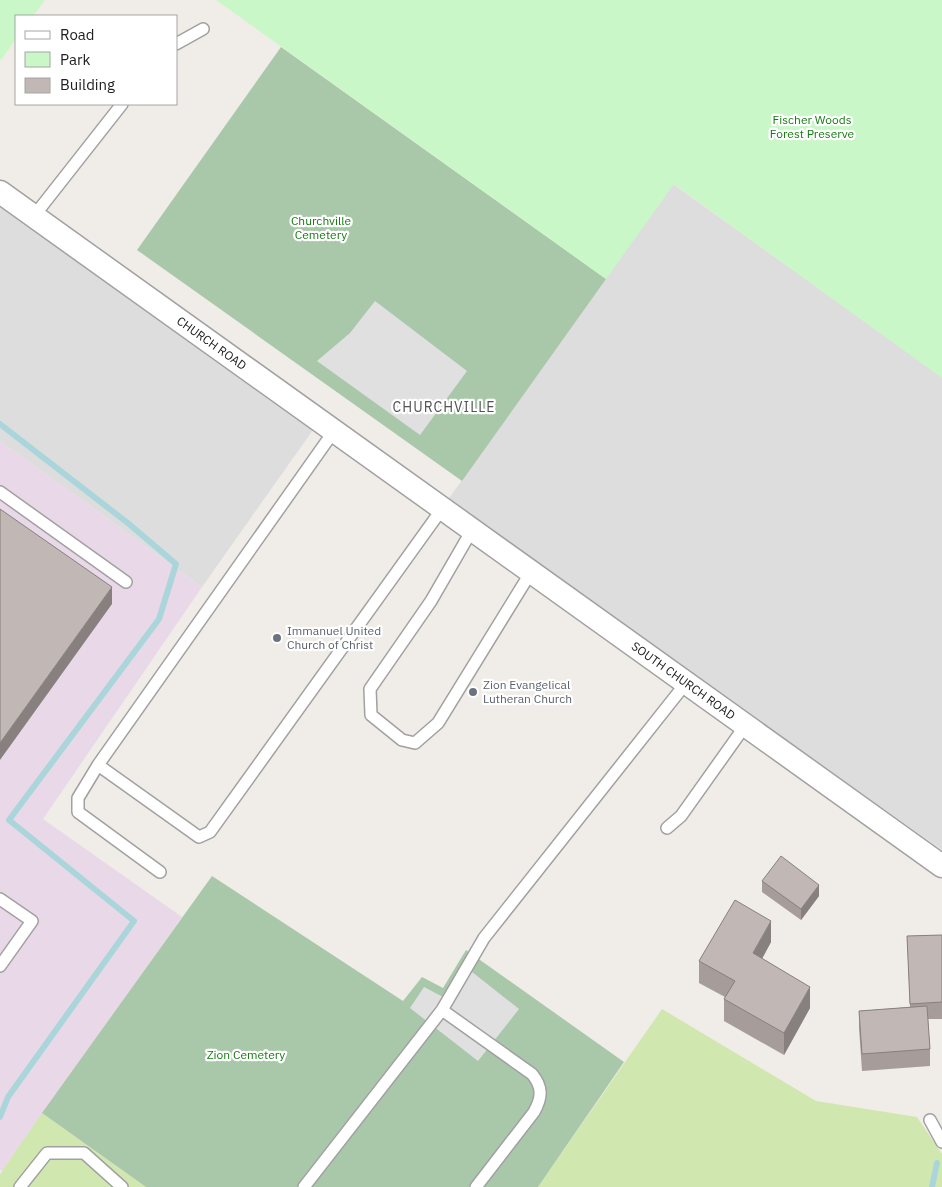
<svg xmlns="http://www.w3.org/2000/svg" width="942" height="1187" font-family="'IBM Plex Sans',sans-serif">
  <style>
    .residential { fill: #dedddd }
    .industrial { fill: #e9d9e8 }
    .grass { fill: #d1e7b0 }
    .cemetery { fill: #a9c8aa }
    .park { fill: #c9f7c7 }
    .parking { fill: #e0e0e0 }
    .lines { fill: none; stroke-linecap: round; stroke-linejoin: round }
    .stream { stroke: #aad6db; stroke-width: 6 }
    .service-casing { stroke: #a1a1a1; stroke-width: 14 }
    .minor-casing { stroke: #a1a1a1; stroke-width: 25 }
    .service { stroke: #fff; stroke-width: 11 }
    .minor { stroke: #fff; stroke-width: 22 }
    .wall { fill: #a69d9b }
    .shaded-wall { fill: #87807e }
    .building { fill: #c1b7b4; stroke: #87807e }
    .worship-dot { fill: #6b7280; stroke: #fff; stroke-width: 2 }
    .labels { text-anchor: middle; stroke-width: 4.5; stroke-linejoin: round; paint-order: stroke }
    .park-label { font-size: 12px; fill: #157a12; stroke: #fff }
    .street-label { font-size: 12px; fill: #202020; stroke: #fff }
    .worship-label { font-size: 12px; fill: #5b616d; stroke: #fff; text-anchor: start }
    .neighbourhood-label { font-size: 14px; letter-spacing: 1px; fill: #535353; stroke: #fff }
  </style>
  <rect width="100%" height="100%" fill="#f0ece7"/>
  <path class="residential" d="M673,184L942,377V850L447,501Z
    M0,201L315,427L202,587L0,441Z"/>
  <path class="industrial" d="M0,441L202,587L43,819L182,917L2,1171L0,1170Z"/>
  <path class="grass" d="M662,1009L816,1101L917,1117L942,1154V1187H538Z
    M42,1113L146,1187H0V1174Z"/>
  <path class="cemetery" d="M281,47L606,279L462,481L137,250Z
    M212,876L403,1001L422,977L443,988L466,950L624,1062L538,1187H146L42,1113Z"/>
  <path class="park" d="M0,0H45L33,16H16V39L0,61Z
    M216,0H942V378L674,184L606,279Z"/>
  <path class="parking" d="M375,301L467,371L420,435L317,361L350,333Z
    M462,964L519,1009L478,1061L410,1008L424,987L443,997Z"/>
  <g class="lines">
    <path class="stream" d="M0,424L129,524L176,564L159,619L9,820L134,921L8,1097L0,1117
      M932,1187L937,1163"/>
    <g class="service-casing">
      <path id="service" d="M176,44L203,29
        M34,216L122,104
        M0,492L126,582
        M472,530L431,601L370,689L371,715L402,740L415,743L438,723L531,572
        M98,765L199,837L210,832L442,509
        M667,828L681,816L745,726
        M160,872L78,812V798L98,765L334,431
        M0,899L32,921L0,966
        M442,1010L532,1074C543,1087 542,1098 534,1112L476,1187
        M930,1120L942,1142
        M20,1187L47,1153H84L122,1187
        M304,1187L442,1010L484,938L686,683"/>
    </g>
    <g class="minor-casing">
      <g id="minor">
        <path id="s1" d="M0,192L942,866"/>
      </g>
    </g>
    <use href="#service" class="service"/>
    <use href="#minor" class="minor"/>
  </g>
  <path class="wall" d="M762,881L819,896L801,920L762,892Z
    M942,935V1019H928L930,1049V1066L862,1071L859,1028V1011L910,1007L907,936Z
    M771,942L762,959L810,1008L784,1055L724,1021V999L725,997L699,983V961Z"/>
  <path class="shaded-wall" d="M112,587V604L0,760V743Z
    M819,885V896L801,920V909Z
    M771,921V942L753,975V953Z
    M810,987V1008L784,1055V1033Z"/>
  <path class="building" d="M0,509L112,587L0,743Z
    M781,856L819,885L801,909L762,881Z
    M735,900L771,921L753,953L810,987L784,1033L724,999L735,981L699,961Z
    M942,935V1002L910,1004L907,936Z
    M927,1006L930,1049L862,1054L859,1011Z"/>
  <g class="worship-dot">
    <circle cx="277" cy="638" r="5"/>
    <circle cx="473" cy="692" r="5"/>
  </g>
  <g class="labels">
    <g class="park-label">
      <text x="812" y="124">Fischer Woods<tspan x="812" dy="14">Forest Preserve</tspan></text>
      <text x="321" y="225">Churchville<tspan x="321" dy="14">Cemetery</tspan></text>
      <text x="246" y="1059">Zion Cemetery</text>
    </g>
    <g class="street-label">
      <text dy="4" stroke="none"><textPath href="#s1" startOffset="260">CHURCH ROAD</textPath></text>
      <text dy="4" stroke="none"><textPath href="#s1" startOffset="840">SOUTH CHURCH ROAD</textPath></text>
    </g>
    <g class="worship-label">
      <text x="287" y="635">Immanuel United<tspan x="287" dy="14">Church of Christ</tspan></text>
      <text x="483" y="689">Zion Evangelical<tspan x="483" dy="14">Lutheran Church</tspan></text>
    </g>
    <g class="neighbourhood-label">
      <text x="444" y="412">CHURCHVILLE</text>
    </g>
  </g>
  <rect x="15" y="15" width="162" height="90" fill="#ffffff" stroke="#a6a6a6"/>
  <rect x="25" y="31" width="25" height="8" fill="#ffffff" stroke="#a6a6a6"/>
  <text x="60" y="40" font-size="15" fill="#202020">Road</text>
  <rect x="25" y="52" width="25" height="15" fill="#c9f7c7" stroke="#a6a6a6"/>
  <text x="60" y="65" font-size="15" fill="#202020">Park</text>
  <rect x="25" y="78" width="25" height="15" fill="#c1b7b4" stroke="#a6a6a6"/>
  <text x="60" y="90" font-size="15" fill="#202020">Building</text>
</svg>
